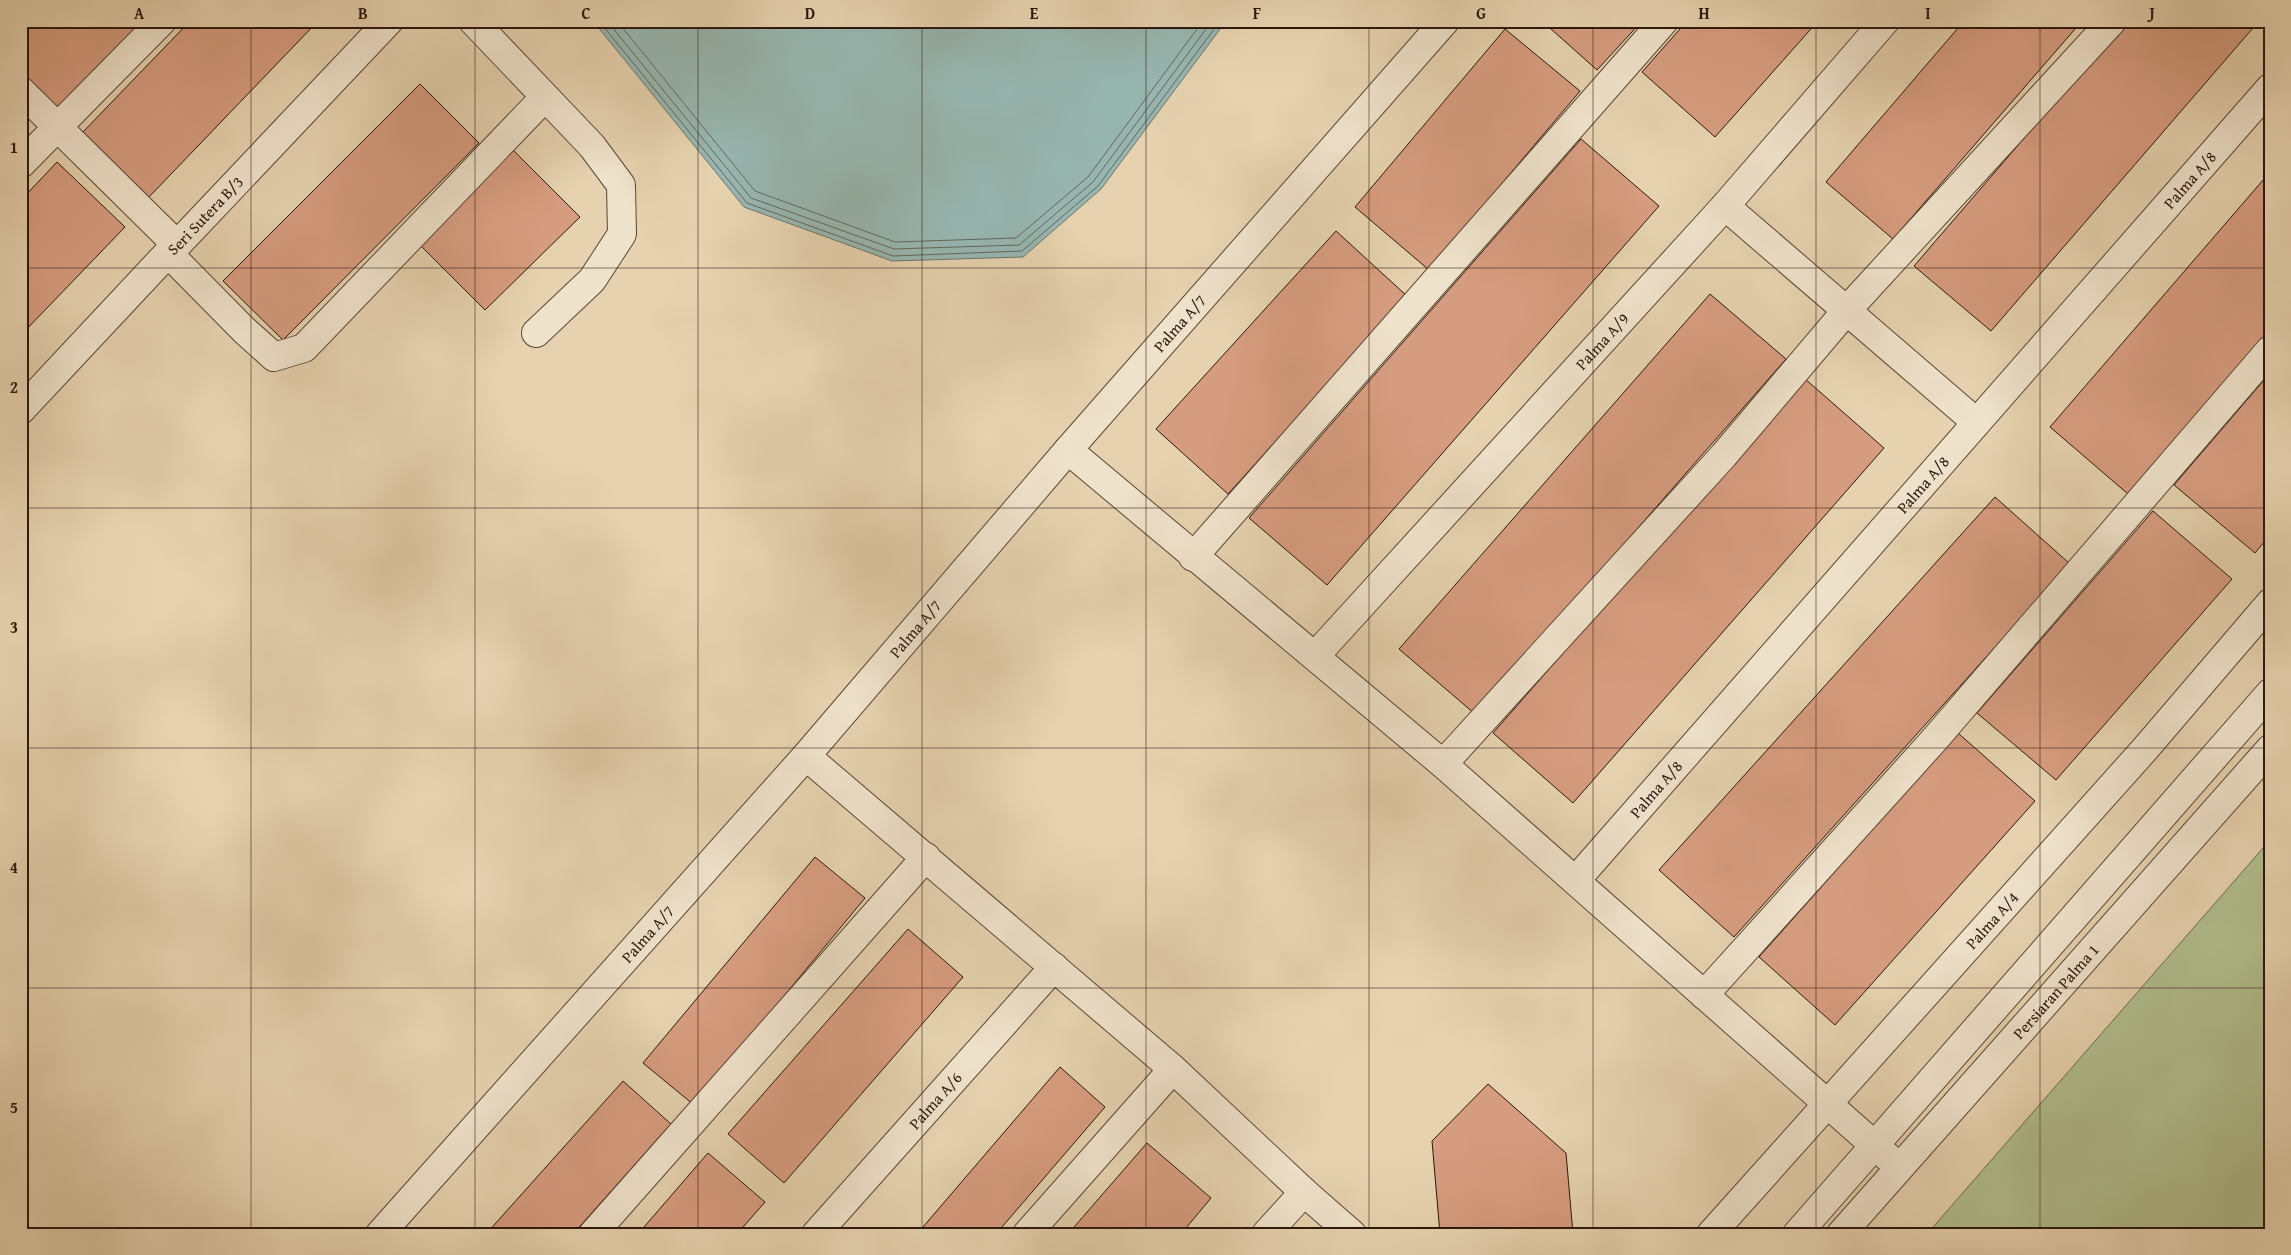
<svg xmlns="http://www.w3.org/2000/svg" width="2291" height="1255" font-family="'Gentium Book Plus',serif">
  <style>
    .green { fill: #b1bd8e; stroke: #6e6a4e }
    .water { fill: #97b6b0; stroke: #6c766f }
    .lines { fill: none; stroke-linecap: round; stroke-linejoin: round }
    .shore { stroke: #62665e; stroke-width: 1 }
    .building { fill: #d69c7f; stroke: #2c170d }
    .minor-casing { stroke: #5a4636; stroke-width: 30 }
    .minor { stroke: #efe2cb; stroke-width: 28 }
    .grid { fill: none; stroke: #2c170d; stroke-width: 1; stroke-opacity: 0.55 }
    .labels { text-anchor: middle; stroke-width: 4; stroke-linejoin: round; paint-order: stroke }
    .street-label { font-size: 16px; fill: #2c170d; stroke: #efe2cb }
    .neatline { fill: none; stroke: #2c170d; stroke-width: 2 }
    .grid-label { font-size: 16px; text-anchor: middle; font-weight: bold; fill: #2c170d }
  </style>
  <rect width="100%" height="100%" fill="#e6d2af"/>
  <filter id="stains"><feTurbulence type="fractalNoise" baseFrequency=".004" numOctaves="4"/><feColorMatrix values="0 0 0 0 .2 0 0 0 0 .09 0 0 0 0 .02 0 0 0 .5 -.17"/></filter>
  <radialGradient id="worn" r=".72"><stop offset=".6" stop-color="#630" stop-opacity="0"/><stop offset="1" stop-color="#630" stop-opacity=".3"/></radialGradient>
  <path class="green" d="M2270,840V1234H1927Z"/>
  <path class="water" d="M593,21H1226L1101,189L1023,257L892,261L744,207Z"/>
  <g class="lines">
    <path class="shore" d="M599,21L747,203L893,256L1022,251L1098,186L1220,21
      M607,21L751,198L894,249L1019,245L1093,182L1212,21
      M617,21L755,191L895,242L1016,238L1088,177L1203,21"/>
  </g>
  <path class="building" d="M25,21H158L63,119L21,79V25Z
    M190,21H318L149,197L82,133Z
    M1542,21H1642L1597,70Z
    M1687,21H1818L1715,137L1642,72Z
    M1964,21H2082L1893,239L1826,182Z
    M2125,21H2259L1991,331L1914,266Z
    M1505,29L1580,91L1429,270L1355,207Z
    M420,84L479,143L283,340L223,281Z
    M1581,139L1659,206L1327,585L1249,518Z
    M512,149L580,217L485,310L417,242Z
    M57,162L125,227L21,335V200Z
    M2270,172V330L2128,494L2050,427Z
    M1336,231L1407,296L1228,494L1156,429Z
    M1710,294L1786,359L1475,714L1399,649Z
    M2270,373V535L2255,553L2174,485Z
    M1804,378L1884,448L1573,803L1493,733Z
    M1995,497L2070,564L1734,937L1659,870Z
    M2153,511L2232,579L2056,780L1977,713Z
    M1958,733L2035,801L1835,1025L1759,957Z
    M815,857L865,898L694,1105L643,1063Z
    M908,929L963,977L784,1183L728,1134Z
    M1060,1067L1105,1107L996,1234H917Z
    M623,1081L671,1124L573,1234H486Z
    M1488,1084L1566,1153L1573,1234H1440L1432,1141Z
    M1147,1143L1211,1198L1181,1234H1068Z
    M708,1153L765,1202L737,1234H638Z"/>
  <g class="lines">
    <g class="minor-casing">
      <g id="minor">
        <path d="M473,21L592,146L621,185L622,234L592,280L536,333"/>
        <path d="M21,91L177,245"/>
        <path d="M21,164L162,21"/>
        <path d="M1725,206L1976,422"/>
        <path d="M168,253L244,330L274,357L304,348L545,97"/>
        <path id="s1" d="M21,410L168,253L177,245L389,21"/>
        <path d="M1068,450L1443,764L1899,1167"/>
        <path d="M1193,557L1664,21"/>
        <path id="s2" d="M1315,656L1725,206L1885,21"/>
        <path d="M806,756L1173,1069L1304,1192L1352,1234"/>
        <path d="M1443,764L1724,455L1847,310L2112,21"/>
        <path id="s3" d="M1576,880L2270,88"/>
        <path d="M1704,995L1935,739L2270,350"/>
        <path id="s4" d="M380,1234L806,756L1068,450L1445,21"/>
        <path d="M593,1234L926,857"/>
        <path id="s5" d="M816,1234L1054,967"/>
        <path d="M1027,1234L1173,1069"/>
        <path d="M1266,1234L1304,1192"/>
        <path id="s6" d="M1711,1234L2145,749L2270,603"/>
        <path d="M1797,1234L2270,693"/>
        <path id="s7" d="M1841,1234L2270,749"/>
      </g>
    </g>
    <use href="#minor" class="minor"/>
  </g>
  <path class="grid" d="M251,21V1234M475,21V1234M698,21V1234M922,21V1234M1146,21V1234M1369,21V1234M1593,21V1234M1816,21V1234M2040,21V1234M21,268H2270M21,508H2270M21,748H2270M21,988H2270"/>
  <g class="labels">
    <g class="street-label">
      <text dy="6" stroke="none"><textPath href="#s3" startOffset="931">Palma A/8</textPath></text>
      <text dy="6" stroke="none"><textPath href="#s1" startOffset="268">Seri Sutera B/3</textPath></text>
      <text dy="6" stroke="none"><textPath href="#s4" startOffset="1212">Palma A/7</textPath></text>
      <text dy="6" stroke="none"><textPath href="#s2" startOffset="426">Palma A/9</textPath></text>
      <text dy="6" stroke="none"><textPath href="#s3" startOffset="526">Palma A/8</textPath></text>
      <text dy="6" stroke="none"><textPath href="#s4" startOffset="808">Palma A/7</textPath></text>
      <text dy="6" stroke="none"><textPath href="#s3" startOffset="121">Palma A/8</textPath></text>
      <text dy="6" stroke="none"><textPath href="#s6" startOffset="421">Palma A/4</textPath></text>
      <text dy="6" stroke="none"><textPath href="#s4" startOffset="402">Palma A/7</textPath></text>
      <text dy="6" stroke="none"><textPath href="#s7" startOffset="324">Persiaran Palma 1</textPath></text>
      <text dy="6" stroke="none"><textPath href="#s5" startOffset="179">Palma A/6</textPath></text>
    </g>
  </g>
  <rect width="2291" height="1255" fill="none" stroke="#e6d2af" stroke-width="55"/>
  <rect x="28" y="28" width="2236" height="1200" class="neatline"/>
  <g class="grid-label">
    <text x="139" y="19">A</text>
    <text x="363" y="19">B</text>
    <text x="586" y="19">C</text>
    <text x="810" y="19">D</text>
    <text x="1034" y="19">E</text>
    <text x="1257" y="19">F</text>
    <text x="1481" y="19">G</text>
    <text x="1704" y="19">H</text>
    <text x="1928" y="19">I</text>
    <text x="2152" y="19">J</text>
    <text x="14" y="153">1</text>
    <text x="14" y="393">2</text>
    <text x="14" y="633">3</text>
    <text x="14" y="873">4</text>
    <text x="14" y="1113">5</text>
  </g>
  <rect width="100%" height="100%" filter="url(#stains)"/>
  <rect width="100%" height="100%" fill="url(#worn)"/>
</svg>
